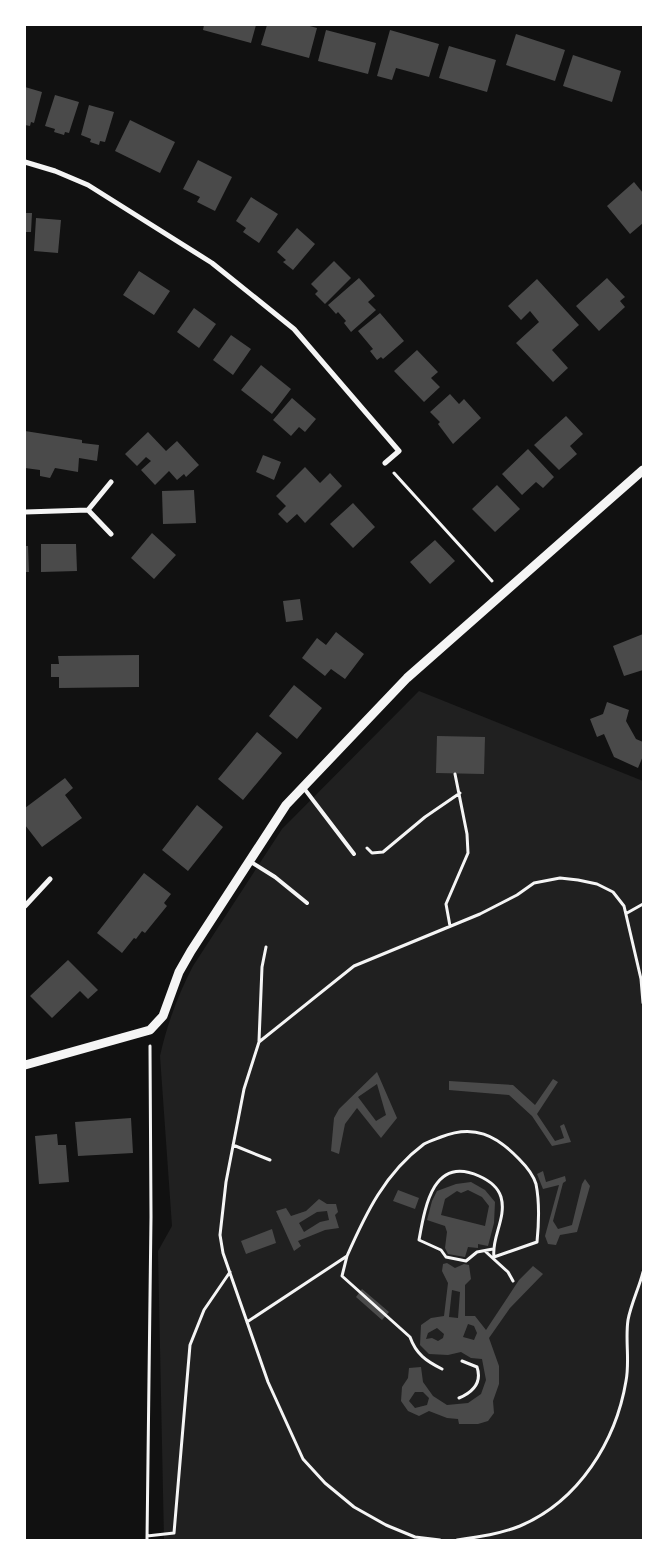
<svg xmlns="http://www.w3.org/2000/svg" width="668" height="1565" font-family="Inter,sans-serif">
  <style>
    .green { fill: #202020 }
    .building { fill: #4a4a4a; fill-rule: evenodd }
    .lines { fill: none; stroke-linecap: round; stroke-linejoin: round }
    .path { stroke: #f5f5f5; stroke-width: 3 }
    .service { stroke: #f5f5f5; stroke-width: 4 }
    .minor { stroke: #f5f5f5; stroke-width: 5 }
    .tertiary { stroke: #f5f5f5; stroke-width: 9 }
  </style>
  <rect width="100%" height="100%" fill="#111"/>
  <path class="green" d="M419,691L643,781V1540H164L158,1251L172,1226L160,1056C167,1024 178,995 193,966L282,829Z"/>
  <path class="building" d="M204,25H256L251,43L203,30Z
    M267,25H306L317,28L309,58L261,45Z
    M326,30L376,43L368,74L318,61Z
    M390,30L439,44L429,77L396,68L392,80L377,76Z
    M516,34L565,50L555,81L506,65Z
    M449,46L496,60L487,92L439,78Z
    M573,55L621,71L612,102L563,86Z
    M25,87L42,92L34,123L31,122L30,126L25,125Z
    M55,95L79,102L69,133L65,132L64,135L54,132L55,129L45,126Z
    M89,105L114,112L105,142L100,141L99,145L90,142L91,139L81,135Z
    M130,120L175,142L160,173L115,151Z
    M198,160L232,177L215,211L197,202L200,197L183,189Z
    M634,182L643,193V223L630,234L607,206Z
    M251,197L278,214L259,243L243,232L246,228L236,221Z
    M25,213H32L31,232H25Z
    M36,218L61,220L58,253L34,251Z
    M297,228L315,244L293,270L283,262L286,260L277,252Z
    M334,261L351,278L325,304L315,294L318,291L311,284Z
    M139,271L170,291L154,315L123,295Z
    M359,278L375,296L368,302L376,310L351,332L344,323L346,321L338,312L336,314L328,305Z
    M607,278L625,297L620,301L625,307L599,331L576,306Z
    M537,279L579,325L552,350L568,368L553,382L516,343L539,322L530,311L521,320L508,306Z
    M194,308L216,324L199,348L177,332Z
    M380,313L404,341L383,359L381,357L377,360L370,351L373,349L358,331Z
    M231,335L251,349L233,375L213,360Z
    M417,350L438,372L431,378L440,387L424,402L394,371Z
    M261,365L291,389L272,414L241,390Z
    M450,394L459,404L464,399L481,418L453,444L438,424L440,422L430,412Z
    M292,398L316,419L305,432L299,427L291,436L273,420Z
    M566,416L583,434L570,446L577,454L559,470L534,445Z
    M25,431L82,440V443L99,445L97,461L79,458L78,472L55,468L50,478L40,476V470L25,468Z
    M148,432L166,451L177,441L199,465L186,477L184,474L177,480L169,471L155,485L141,470L151,461L146,457L137,466L125,454Z
    M528,449L554,477L543,488L536,482L522,495L502,474Z
    M263,455L281,462L274,480L256,472Z
    M305,467L320,483L330,473L342,486L305,523L297,514L287,523L278,514L286,506L276,496Z
    M497,485L520,509L495,532L472,509Z
    M194,490L196,523L163,524L162,491Z
    M353,503L375,527L353,548L330,524Z
    M152,533L176,555L154,579L131,558Z
    M435,540L455,561L430,584L410,562Z
    M41,544H76L77,571L41,572Z
    M25,546H28L29,572H25Z
    M300,599L303,620L286,622L283,601Z
    M336,632L364,654L345,679L331,669L325,676L302,658L317,638L326,645Z
    M643,634V670L624,676L613,646Z
    M139,655V687L59,688V677H51V664H59L58,656Z
    M294,685L322,708L297,739L269,716Z
    M607,702L629,710L626,721L636,739L643,742V756L638,768L614,757L604,734L597,737L590,719L603,714Z
    M257,732L282,753L243,800L218,779Z
    M437,736L485,737L484,774L436,773Z
    M65,778L73,788L65,795L82,818L42,847L25,825V808Z
    M197,805L223,827L188,871L162,850Z
    M144,873L171,894L164,903L167,906L145,933L142,931L136,939L134,938L122,953L97,933Z
    M68,960L98,990L88,999L80,991L52,1018L30,996Z
    M377,1072L397,1118L381,1138L357,1108L345,1124L339,1154L331,1151L334,1118L339,1109ZM377,1084L386,1115L376,1121L358,1097Z
    M553,1079L558,1082L537,1114L555,1141L564,1138L560,1126L564,1124L571,1142L552,1146L532,1116L509,1095L449,1090V1081L513,1085L535,1105Z
    M131,1118L133,1153L78,1156L75,1122Z
    M57,1134L58,1145H66L69,1182L39,1184L35,1136Z
    M543,1171L546,1182L565,1176L566,1181L563,1183L553,1221L558,1229L572,1225L582,1184L585,1179L590,1186L577,1232L560,1235L556,1245L548,1244L545,1236L559,1185L543,1189L537,1174Z
    M471,1182L485,1190L495,1202L494,1223L488,1246L478,1244V1248L468,1247L465,1257L448,1254L445,1248L447,1232L445,1226L427,1220L432,1201L437,1191L456,1184ZM468,1190L482,1197L489,1206L485,1226L441,1215L445,1199L457,1191L461,1193Z
    M398,1190L419,1198L415,1209L393,1201Z
    M319,1199L327,1204H336L338,1212L335,1215L339,1228L325,1230L298,1241L301,1246L294,1251L276,1211L286,1208L291,1216L306,1211ZM327,1211L329,1220L320,1222L304,1232L299,1223L317,1212Z
    M272,1229L276,1243L246,1254L241,1241Z
    M447,1263L455,1268L464,1264L469,1265L471,1279L465,1285V1316H475L486,1330L519,1280L533,1266L543,1274L510,1308L489,1338L499,1366V1384L493,1401L494,1413L488,1421L478,1424H459L458,1419L447,1418L429,1411L419,1416L408,1411L401,1401L402,1387L408,1378L409,1368L421,1367L423,1382L433,1396L447,1405L468,1403L481,1394L486,1380L482,1359L471,1358L461,1352L448,1355L429,1354L420,1345L421,1325L431,1318L444,1316L448,1283L442,1271L443,1264ZM452,1290L460,1292L458,1318L449,1317ZM468,1324L474,1326L477,1333L474,1340L463,1337ZM437,1328L444,1334L443,1338L438,1341L432,1338L426,1339L428,1333ZM415,1392H423L429,1398L427,1405L415,1408L409,1401Z
    M362,1289L389,1312L382,1320L356,1297Z"/>
  <g class="lines">
    <path class="path" d="M394,473L492,581
      M367,848L372,853L383,852L425,817L460,793
      M627,913L643,904
      M450,926L446,904L468,853L467,834L455,774
      M259,1041L262,967L266,947
      M233,1145L270,1160
      M486,1252L508,1272L513,1281
      M347,1256C366,1213 385,1173 424,1144C429,1141 436,1139 441,1137C474,1124 496,1135 519,1159C526,1166 533,1174 536,1184C540,1204 539,1222 537,1242L494,1257C491,1238 507,1218 501,1197C498,1187 488,1180 479,1176C433,1155 425,1207 419,1240L441,1250L446,1257L466,1261L477,1252L493,1249
      M247,1322L347,1256L342,1276L410,1337C416,1354 426,1361 442,1369
      M459,1398C473,1392 482,1382 477,1367L462,1361
      M147,1536L174,1533L190,1345L204,1310L230,1272
      M147,1540L151,1217L150,1046
      M440,1540L415,1537L386,1525L354,1507L325,1483L303,1459L268,1382L223,1253L220,1235L226,1182L244,1089L259,1042L354,966L480,914L517,895L534,883L560,878L578,880L597,884L613,892L624,906L641,979L643,1003
      M457,1540C478,1537 500,1534 520,1526C579,1501 616,1441 626,1381C630,1361 625,1340 628,1320C631,1304 639,1288 643,1272"/>
    <path class="service" d="M303,787L354,854
      M251,862L275,877L307,903"/>
    <path class="minor" d="M25,162L55,171L88,185L212,263L294,329L399,451L385,463
      M25,512L88,510
      M111,534L88,510L111,482
      M25,906L50,879"/>
    <path class="tertiary" d="M25,1065L150,1030L163,1016L179,972L191,951L286,805L407,678L643,470"/>
  </g>
  <rect width="668" height="1565" fill="none" stroke="#ffffff" stroke-width="52"/>
</svg>
